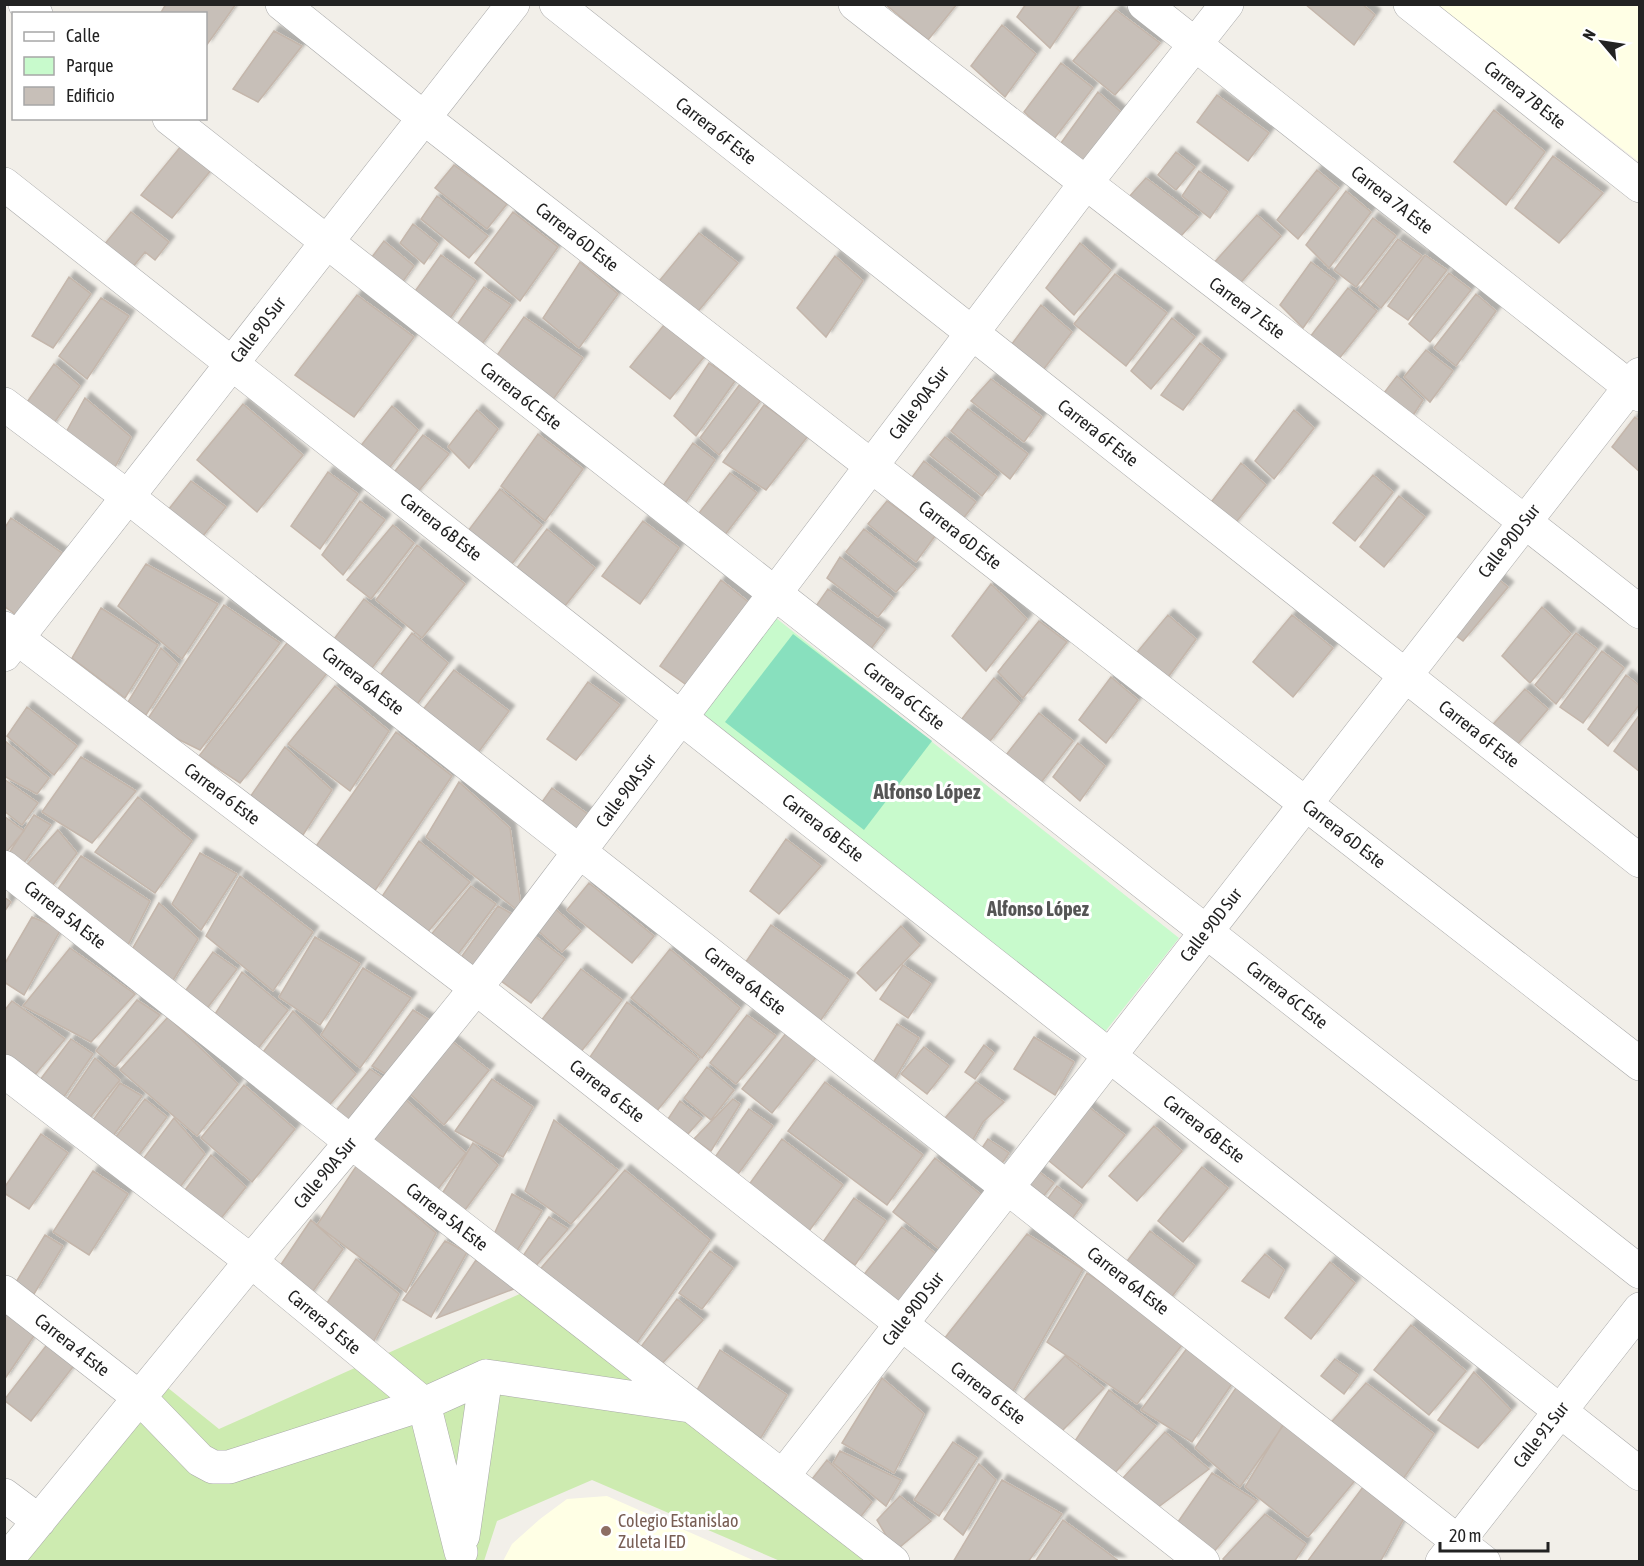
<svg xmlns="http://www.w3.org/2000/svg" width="1644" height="1566" font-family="'Asap Condensed',sans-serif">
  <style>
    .education { fill: #ffffe5 }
    .grass { fill: #cdebb0 }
    .park { fill: #c8facc }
    .pitch { fill: #88e0be }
    .building { fill: #c7bfb8; stroke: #c4b6ab; stroke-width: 1.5; filter: url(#shadow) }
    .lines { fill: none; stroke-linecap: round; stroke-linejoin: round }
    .minor-casing { stroke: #a9a9a9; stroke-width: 34 }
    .tertiary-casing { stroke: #a9a9a9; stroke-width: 34 }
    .minor { stroke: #fff; stroke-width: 33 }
    .tertiary { stroke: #fff; stroke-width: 33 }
    .education-dot { fill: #8d6e63; stroke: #fff; stroke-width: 2 }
    .labels { text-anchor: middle; stroke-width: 6; stroke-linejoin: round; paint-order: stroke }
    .street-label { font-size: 18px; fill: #222; stroke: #fff }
    .education-label { font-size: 18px; fill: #785e54; stroke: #fff; text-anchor: start }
    .neighbourhood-label { font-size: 20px; font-weight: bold; fill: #555; stroke: #fff }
    .quarter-label { font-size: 21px; font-weight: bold; fill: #555; stroke: #fff }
  </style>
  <defs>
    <filter id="shadow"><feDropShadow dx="5.5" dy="-5.5" stdDeviation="1.5" flood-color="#0004"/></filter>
  </defs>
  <rect width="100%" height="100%" fill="#f2efe9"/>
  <path class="education" d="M1438,5H1639V162Z
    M607,1496L755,1561H503L512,1544L540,1519L567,1499Z"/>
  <path class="grass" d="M524,1292L868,1561H780L592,1480L497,1521L484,1561L5,1562V1535L147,1371L219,1429Z"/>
  <path class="park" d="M776,618L1179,938L1104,1033L701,712Z"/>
  <path class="pitch" d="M793,634L932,741L864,830L725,722Z"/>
  <path class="building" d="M166,4H236L206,46V14H160Z
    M885,4H957L928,40Z
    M1026,4H1080L1050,48L1017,17Z
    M1305,4H1362L1375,15L1354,45Z
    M1116,10L1160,43L1115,95L1073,61Z
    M1002,25L1036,54L1005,97L971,66Z
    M274,31L302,46L258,102L233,89Z
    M1061,63L1093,88L1054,139L1024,112Z
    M1098,92L1122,113L1084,165L1061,143Z
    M1217,95L1269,133L1248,161L1197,122Z
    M1494,110L1545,152L1506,205L1454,162Z
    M186,140L216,164L172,218L141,195Z
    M1176,152L1195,167L1176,190L1158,175Z
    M1553,156L1603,193L1559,243L1515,208Z
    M454,165L507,204L487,229L435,188Z
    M1317,170L1339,188L1298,239L1277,220Z
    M1199,171L1228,192L1210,218L1182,196Z
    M1146,178L1198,217L1181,236L1129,197Z
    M1346,191L1371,212L1329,268L1306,245Z
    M437,196L488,236L469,258L421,219Z
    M131,212L169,242L155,260L145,252L128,273L99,251Z
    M513,212L558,247L520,301L475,263Z
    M1257,215L1281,236L1237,287L1212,265Z
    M1373,218L1396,236L1356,287L1334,270Z
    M413,224L438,244L424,264L400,243Z
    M699,233L738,263L695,315L655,286Z
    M1398,239L1422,256L1381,308L1359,290Z
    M384,241L414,266L396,291L366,265Z
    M1080,243L1111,270L1074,315L1046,288Z
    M441,255L476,281L444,327L408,301Z
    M1425,255L1447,270L1408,320L1388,306Z
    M835,256L863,281L826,337L797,308Z
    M580,262L618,294L579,348L543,318Z
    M1311,262L1336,281L1303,328L1280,305Z
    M1449,273L1471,290L1430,342L1409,324Z
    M1115,274L1167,313L1126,366L1074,324Z
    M69,277L91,294L53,348L32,336Z
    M484,287L511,305L476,352L451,333Z
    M1348,288L1377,311L1338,360L1310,337Z
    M1476,294L1496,311L1456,366L1434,348Z
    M357,295L414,337L354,417L295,375Z
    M101,298L129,316L87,379L59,356Z
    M1041,305L1072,332L1037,378L1006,352Z
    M524,317L583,358L549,405L493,361Z
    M1172,318L1195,337L1151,389L1131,371Z
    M664,325L704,357L670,399L630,367Z
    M1200,343L1221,360L1183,410L1161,395Z
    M1426,350L1453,371L1430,402L1404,377Z
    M709,363L735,381L696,436L674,416Z
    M54,364L80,386L47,433L25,405Z
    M1397,376L1423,400L1410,420L1384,393Z
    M991,379L1042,417L1024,442L971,401Z
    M740,384L760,401L719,455L700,438Z
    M85,398L131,437L113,471L64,436Z
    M243,404L303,455L257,512L197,460Z
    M764,405L808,436L766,490L723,462Z
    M392,406L418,430L384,475L356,452Z
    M968,409L1028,454L1010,479L951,431Z
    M477,410L498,429L469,468L448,447Z
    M1294,410L1314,428L1274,479L1255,461Z
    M1635,417L1640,421V472L1612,447Z
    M538,434L583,469L545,521L501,486Z
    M423,435L449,454L412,499L389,479Z
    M945,437L997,477L982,496L930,455Z
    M693,443L715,460L682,508L660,490Z
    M924,461L976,502L959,524L907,484Z
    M1241,463L1266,485L1229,531L1206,509Z
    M328,472L358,494L320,549L291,526Z
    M730,473L757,493L721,540L696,517Z
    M1373,475L1393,492L1355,541L1333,523Z
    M191,481L226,507L199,541L165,514Z
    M500,489L542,525L508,569L465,535Z
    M1399,496L1425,517L1384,567L1360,547Z
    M360,501L385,520L343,575L322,555Z
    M887,501L935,536L916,562L868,524Z
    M11,518L62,553L23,620L4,606V529Z
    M643,521L679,548L640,604L602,576Z
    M393,525L414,543L371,599L347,580Z
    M547,529L595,568L561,611L513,573Z
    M864,529L916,569L896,592L846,552Z
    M417,545L465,584L422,638L376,600Z
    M840,557L893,598L878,617L827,578Z
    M146,564L218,604L182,659L118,606Z
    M1492,574L1508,587L1463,641L1447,629Z
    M721,580L757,609L695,691L660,666Z
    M991,584L1027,619L986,671L952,636Z
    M828,589L885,630L864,658L809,616Z
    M364,599L402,629L365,677L328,647Z
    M224,605L280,643L200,750L145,723Z
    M1542,607L1571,634L1530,683L1502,656Z
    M101,608L158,645L125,698L72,658Z
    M1168,615L1196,639L1163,684L1134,656Z
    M1292,615L1333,648L1293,697L1253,662Z
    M1039,621L1067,642L1023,698L998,672Z
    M412,633L448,663L412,711L376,681Z
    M1576,633L1597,649L1556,704L1535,685Z
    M287,643L328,672L240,783L199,756Z
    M161,648L178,664L146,715L128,702Z
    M1602,651L1624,668L1583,723L1560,707Z
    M454,670L509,711L474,758L418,716Z
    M1626,675L1640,686V704L1608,746L1588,729Z
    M1111,677L1138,700L1106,743L1079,720Z
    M994,678L1020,703L987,745L961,720Z
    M588,682L620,705L576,760L547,739Z
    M335,686L389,731L350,791L288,744Z
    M1525,689L1548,709L1511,752L1487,731Z
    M27,707L77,746L54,775L7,736Z
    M1039,713L1073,741L1036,789L1003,759Z
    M1640,714V772L1614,751Z
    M396,732L452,776L374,892L312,852Z
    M4,740L49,778L37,794L4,776Z
    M1078,743L1105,766L1080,801L1053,777Z
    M285,747L332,790L303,835L250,797Z
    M81,757L136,791L92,843L42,812Z
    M4,779L38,803L22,825L4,811Z
    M459,782L510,828L522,914L426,837Z
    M552,788L596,820L579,844L537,809Z
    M138,797L192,841L155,893L95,852Z
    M34,815L51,825L21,867L7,856Z
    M4,816L24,831L4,855Z
    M58,830L77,853L49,890L22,870Z
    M786,839L821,866L779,914L750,891Z
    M419,841L470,882L426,934L379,901Z
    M200,853L237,874L201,930L172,904Z
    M81,856L150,901L125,951L51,899Z
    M240,876L313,932L273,991L206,936Z
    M589,883L654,936L632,963L567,910Z
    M471,886L496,904L452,962L425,942Z
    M4,897L11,902L4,912Z
    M159,903L198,939L169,987L127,958Z
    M498,906L523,920L478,978L457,963Z
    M553,907L581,931L562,952L535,928Z
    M32,917L61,929L24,995L4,982V965Z
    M771,925L849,980L818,1024L741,969Z
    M901,926L920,945L876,991L857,973Z
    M532,934L565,959L531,1003L497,978Z
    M315,937L360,964L320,1025L279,997Z
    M70,948L135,994L91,1042L23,1006Z
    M670,949L740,1008L702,1058L631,998Z
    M213,952L237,969L202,1015L179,1000Z
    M903,965L931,984L908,1018L880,999Z
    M363,968L411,998L360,1068L321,1035Z
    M581,969L622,1000L580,1053L540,1022Z
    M242,972L288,1010L253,1055L208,1025Z
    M137,1000L160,1015L115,1067L96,1051Z
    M12,1001L65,1039L28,1083L4,1064V1011Z
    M627,1002L699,1059L656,1112L586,1063Z
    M413,1010L437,1025L394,1079L372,1066Z
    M293,1011L356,1074L325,1110L258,1059Z
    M747,1015L776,1036L736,1084L710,1063Z
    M168,1017L238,1084L197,1136L120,1070Z
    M897,1024L919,1038L891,1085L868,1071Z
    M787,1032L817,1056L772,1113L742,1089Z
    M1034,1037L1074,1062L1055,1095L1014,1069Z
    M448,1038L489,1070L444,1125L408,1092Z
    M71,1039L93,1054L57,1107L34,1088Z
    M984,1045L994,1053L975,1079L965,1072Z
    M924,1047L949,1066L927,1094L901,1074Z
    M95,1058L120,1080L84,1125L61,1108Z
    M707,1067L734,1090L711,1120L684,1098Z
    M370,1069L392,1084L351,1135L330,1118Z
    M492,1079L533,1107L503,1157L455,1131Z
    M825,1082L923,1155L887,1205L788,1131Z
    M976,1082L1004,1102L983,1122L968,1148L940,1124Z
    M120,1083L142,1096L108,1143L88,1127Z
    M244,1085L295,1129L252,1182L201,1138Z
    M145,1099L167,1117L132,1164L112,1142Z
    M405,1099L466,1153L431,1198L369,1144Z
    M733,1099L740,1104L711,1151L694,1139Z
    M680,1101L702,1118L688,1134L666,1122Z
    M1085,1104L1125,1135L1082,1188L1043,1156Z
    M749,1109L773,1126L736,1177L713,1160Z
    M174,1118L205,1154L174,1195L138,1166Z
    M554,1120L618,1170L571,1224L525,1191Z
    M1154,1126L1182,1151L1137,1201L1109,1176Z
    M41,1134L68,1153L29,1209L4,1193V1188Z
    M782,1139L843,1185L809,1231L748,1186Z
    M988,1139L1009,1153L999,1168L978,1154Z
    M473,1143L498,1165L462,1214L437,1202Z
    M211,1155L246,1187L214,1227L180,1197Z
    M935,1158L989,1201L947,1255L893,1212Z
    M357,1165L436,1233L406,1292L317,1225Z
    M1202,1167L1228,1188L1183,1242L1158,1221Z
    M1034,1168L1054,1183L1038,1203L1019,1187Z
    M625,1170L710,1240L631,1351L537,1273Z
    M93,1171L128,1194L89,1255L53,1232Z
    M1057,1186L1082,1205L1066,1227L1041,1208Z
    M512,1194L542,1211L513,1257L492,1239Z
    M854,1198L886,1221L855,1265L823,1242Z
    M549,1217L568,1229L532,1270L519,1262Z
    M311,1220L343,1249L308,1298L278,1269Z
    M902,1227L944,1260L904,1310L862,1277Z
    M1150,1231L1195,1266L1167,1303L1121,1269Z
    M1027,1234L1083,1269L1009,1398L944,1339Z
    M45,1235L63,1246L34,1294L16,1282Z
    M445,1241L467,1252L431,1317L403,1300Z
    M710,1251L733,1268L702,1309L679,1293Z
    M1265,1254L1284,1270L1269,1298L1242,1281Z
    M356,1259L399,1294L371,1346L323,1309Z
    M476,1260L519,1287L437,1318Z
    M1330,1262L1355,1283L1311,1339L1285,1318Z
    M1087,1273L1185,1341L1137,1404L1047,1342Z
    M677,1299L703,1320L655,1371L634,1356Z
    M4,1308L38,1330L4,1380Z
    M1411,1325L1466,1371L1429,1415L1374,1370Z
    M49,1342L76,1363L31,1421L4,1400Z
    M1188,1347L1238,1375L1192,1442L1141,1410Z
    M720,1350L787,1395L757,1444L693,1397Z
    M1065,1356L1104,1388L1062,1431L1022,1402Z
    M1335,1359L1358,1375L1344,1394L1321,1376Z
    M1474,1372L1511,1410L1478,1448L1438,1420Z
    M882,1378L924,1414L894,1473L842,1443Z
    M1242,1379L1290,1416L1240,1487L1195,1448Z
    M1366,1383L1434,1434L1397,1488L1327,1427Z
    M1109,1390L1156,1426L1114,1474L1073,1444Z
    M1284,1423L1358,1477L1308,1537L1245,1487Z
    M1165,1432L1209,1469L1149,1514L1122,1479Z
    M953,1442L977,1458L939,1516L914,1500Z
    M840,1451L901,1480L886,1506L833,1463Z
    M827,1460L872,1502L855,1524L809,1483Z
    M979,1464L996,1480L963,1535L944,1519Z
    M1212,1473L1257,1501L1212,1554L1178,1522Z
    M1369,1479L1408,1511L1380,1562H1307Z
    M1002,1480L1062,1514L1028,1562H953Z
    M900,1496L931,1521L895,1551L877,1520Z
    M1265,1514L1306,1544L1294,1562H1226L1223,1559Z
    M1063,1520L1120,1562H1035Z"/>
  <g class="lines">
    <g class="minor-casing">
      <path id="minor" d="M25,4L36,14
        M282,4L424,118L1640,1064
        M556,4L1640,861
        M1144,4L1640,395
        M1410,4L1640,186
        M169,118L1640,1272
        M4,184L1640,1474
        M4,404L128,497L1484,1562
        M4,867L351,1142L893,1562
        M4,1071L251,1261L424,1404L486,1376L690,1406
        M4,1292L140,1398L200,1460L213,1467H229L424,1404L461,1552
        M783,1476L1640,374
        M4,1495L39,1521
        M463,1536L486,1376
        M5,1562L251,1261L351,1142L476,988L1085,184L1227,4"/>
    </g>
    <g class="tertiary-casing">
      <path id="tertiary" d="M855,4C1116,208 1380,407 1640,612
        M4,628L476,988L1203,1562
        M4,655L513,4
        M1442,1562L1640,1309"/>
    </g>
    <use href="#minor" class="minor"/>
    <use href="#tertiary" class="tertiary"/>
  </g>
  <circle class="education-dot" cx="606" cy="1531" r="6"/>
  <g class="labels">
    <g class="street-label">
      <text transform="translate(1525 95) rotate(38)" y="6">Carrera 7B Este</text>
      <text transform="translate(716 131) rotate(38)" y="6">Carrera 6F Este</text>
      <text transform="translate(1392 200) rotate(38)" y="6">Carrera 7A Este</text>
      <text transform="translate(577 237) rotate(38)" y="6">Carrera 6D Este</text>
      <text transform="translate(1247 308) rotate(37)" y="6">Carrera 7 Este</text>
      <text transform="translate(258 330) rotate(-52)" y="6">Calle 90 Sur</text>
      <text transform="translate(521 396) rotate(38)" y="6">Carrera 6C Este</text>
      <text transform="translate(919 403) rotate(-53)" y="6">Calle 90A Sur</text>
      <text transform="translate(1098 433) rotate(38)" y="6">Carrera 6F Este</text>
      <text transform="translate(441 527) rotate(38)" y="6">Carrera 6B Este</text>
      <text transform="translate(960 535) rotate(38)" y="6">Carrera 6D Este</text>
      <text transform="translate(1509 541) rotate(-52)" y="6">Calle 90D Sur</text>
      <text transform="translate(363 681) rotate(38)" y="6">Carrera 6A Este</text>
      <text transform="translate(904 696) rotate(38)" y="6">Carrera 6C Este</text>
      <text transform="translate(1479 734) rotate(38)" y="6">Carrera 6F Este</text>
      <text transform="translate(626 791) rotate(-53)" y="6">Calle 90A Sur</text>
      <text transform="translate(222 794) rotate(37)" y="6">Carrera 6 Este</text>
      <text transform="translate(823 828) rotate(38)" y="6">Carrera 6B Este</text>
      <text transform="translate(1344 834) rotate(38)" y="6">Carrera 6D Este</text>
      <text transform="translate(65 915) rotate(38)" y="6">Carrera 5A Este</text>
      <text transform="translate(1211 925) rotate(-52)" y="6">Calle 90D Sur</text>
      <text transform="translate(745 981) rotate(38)" y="6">Carrera 6A Este</text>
      <text transform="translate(1287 995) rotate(38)" y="6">Carrera 6C Este</text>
      <text transform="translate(607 1091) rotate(38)" y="6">Carrera 6 Este</text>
      <text transform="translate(1204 1129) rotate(38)" y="6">Carrera 6B Este</text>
      <text transform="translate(325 1173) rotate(-50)" y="6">Calle 90A Sur</text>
      <text transform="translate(447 1217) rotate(38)" y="6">Carrera 5A Este</text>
      <text transform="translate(1128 1281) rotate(38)" y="6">Carrera 6A Este</text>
      <text transform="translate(913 1309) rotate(-52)" y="6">Calle 90D Sur</text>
      <text transform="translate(324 1322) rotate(40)" y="6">Carrera 5 Este</text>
      <text transform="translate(72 1345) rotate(38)" y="6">Carrera 4 Este</text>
      <text transform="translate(988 1393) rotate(38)" y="6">Carrera 6 Este</text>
      <text transform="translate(1541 1435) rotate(-52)" y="6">Calle 91 Sur</text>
    </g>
    <g class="education-label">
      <text x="618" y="1527">Colegio Estanislao<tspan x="618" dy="21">Zuleta IED</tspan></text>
    </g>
    <g class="neighbourhood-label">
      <text x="1038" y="916">Alfonso López</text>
    </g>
    <g class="quarter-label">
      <text x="927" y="799">Alfonso López</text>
    </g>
  </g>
  <rect width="1644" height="1566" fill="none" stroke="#222222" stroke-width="12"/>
  <rect x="12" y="12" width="195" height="108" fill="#ffffff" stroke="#a7a7a7" stroke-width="1.5"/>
  <rect x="24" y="32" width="30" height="9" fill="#ffffff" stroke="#a7a7a7" stroke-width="1.5"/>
  <text x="66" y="42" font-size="18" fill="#222222">Calle</text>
  <rect x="24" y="57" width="30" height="18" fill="#c8facc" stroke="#a7a7a7" stroke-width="1.5"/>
  <text x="66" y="72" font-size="18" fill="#222222">Parque</text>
  <rect x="24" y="87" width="30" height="18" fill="#c7bfb8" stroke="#a7a7a7" stroke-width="1.5"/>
  <text x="66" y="102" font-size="18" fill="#222222">Edificio</text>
  <g transform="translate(1602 42) rotate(299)" stroke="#ffffff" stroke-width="4.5" paint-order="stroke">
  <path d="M0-4.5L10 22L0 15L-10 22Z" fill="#222222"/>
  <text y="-9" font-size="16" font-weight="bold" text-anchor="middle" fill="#222222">N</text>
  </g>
  <path d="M1440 1542v9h108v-9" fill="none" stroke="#222222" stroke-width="3"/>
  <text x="1449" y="1542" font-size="18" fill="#222222" stroke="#ffffff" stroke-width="4.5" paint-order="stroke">20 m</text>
</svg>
